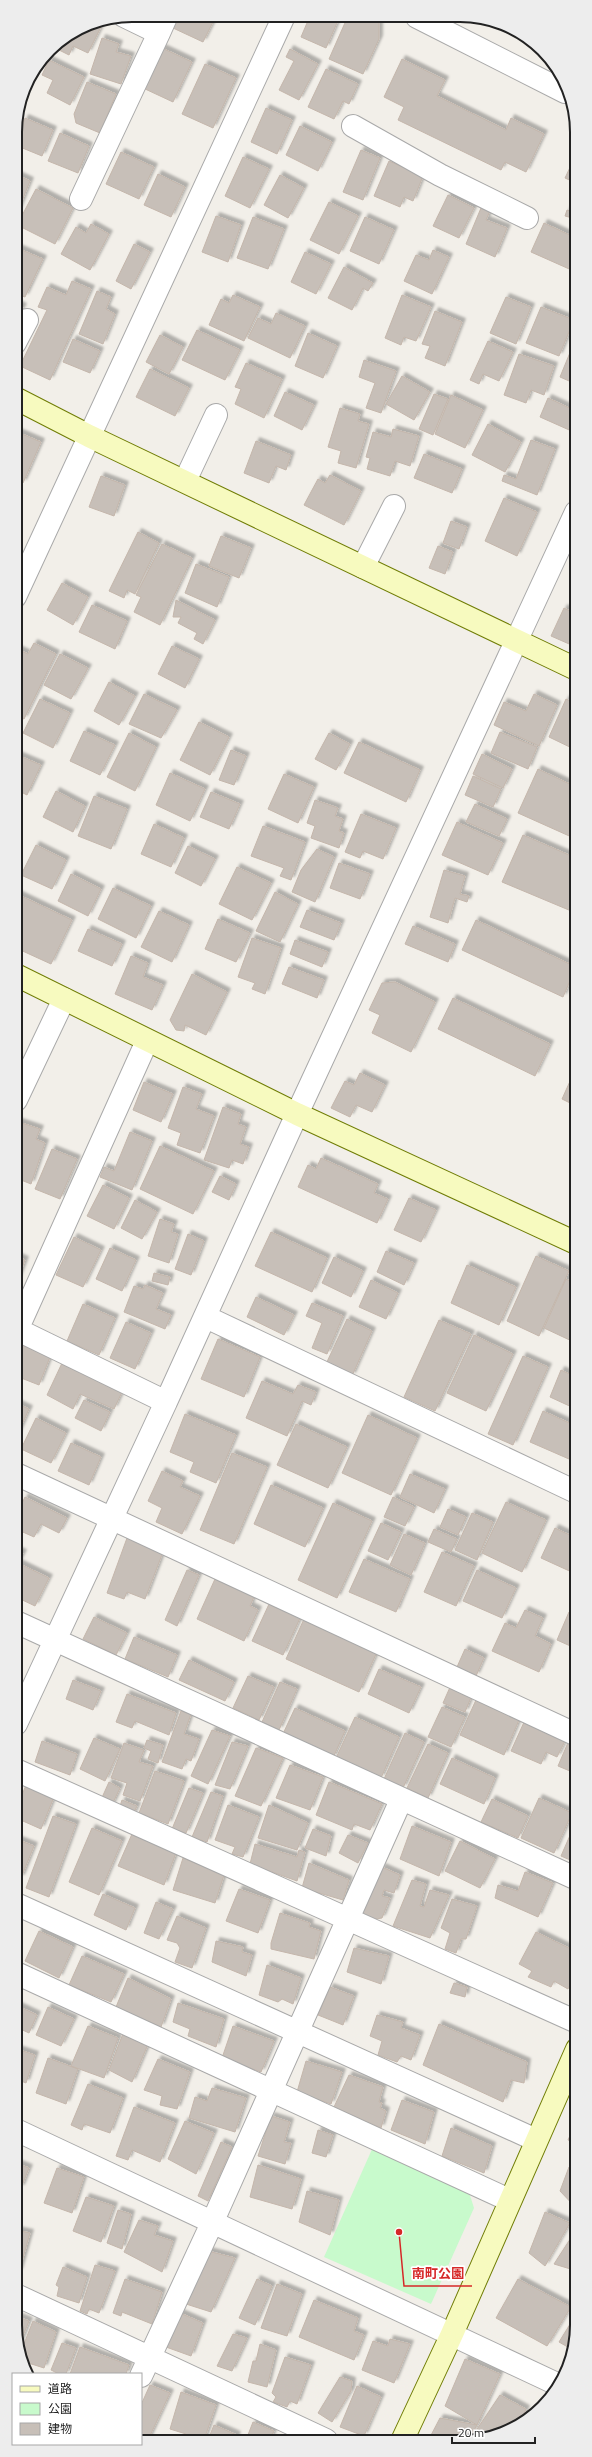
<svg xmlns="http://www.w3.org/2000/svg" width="592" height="2457" font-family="'Titillium Web','Noto Sans JP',sans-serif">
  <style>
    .park { fill: #c8facc }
    .building { fill: #c7bfb8; stroke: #c4b6ab; filter: url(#shadow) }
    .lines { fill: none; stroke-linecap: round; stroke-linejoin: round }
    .street-casing { stroke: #a9a9a9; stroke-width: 24 }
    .secondary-casing { stroke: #707d05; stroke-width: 24 }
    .street { stroke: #fff; stroke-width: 22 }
    .secondary { stroke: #f7fabf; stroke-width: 22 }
    .rim { fill: none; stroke: #222; stroke-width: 2 }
    .leader { fill: none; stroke: #d62828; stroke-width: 1.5 }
    .callout-dot { fill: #d62828; stroke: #fff; stroke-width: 1.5 }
    .callout-label { font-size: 13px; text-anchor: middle; font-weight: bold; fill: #d62828; stroke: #fff; stroke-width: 3.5; stroke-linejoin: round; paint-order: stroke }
  </style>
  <defs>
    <filter id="shadow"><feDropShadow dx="3.5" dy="-3.5" stdDeviation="1" flood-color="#0004"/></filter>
  </defs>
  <rect width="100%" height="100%" fill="#f2efe9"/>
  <path class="park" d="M373,2147L468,2189L474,2208L431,2304L324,2257Z"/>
  <path class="building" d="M179,15L216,16L203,42L173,28Z
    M310,16H340L326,48L301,37Z
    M348,16L370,17L379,21V39L363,74L329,59Z
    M100,21L103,23L88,53L73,46L69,55L57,49L60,42L87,24Z
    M102,38L119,44L116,52L131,56L121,84L90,74Z
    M162,48L192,62L173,102L143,88Z
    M290,49L318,64L299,100L279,90L294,61L286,57Z
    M402,59L445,80L437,96L506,130L511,118L544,134L526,172L505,162L501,170L398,120L404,107L384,97Z
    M49,60L84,77L70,105L47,93L53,80L42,75Z
    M205,64L236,78L213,128L182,114Z
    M326,69L358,84L349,104L343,101L334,119L308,107Z
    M87,82L116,94L100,133L76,123L74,114Z
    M266,108L292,120L277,154L251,142Z
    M25,118L53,130L42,156L15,145Z
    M300,126L332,142L318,171L286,155Z
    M60,133L89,146L78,173L48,161Z
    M361,150L380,158L363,200L343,192Z
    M121,152L154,167L139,199L106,184Z
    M576,155V183L565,178Z
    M243,157L269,169L250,208L225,196Z
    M389,161L423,176L413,201L404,197L400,207L374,196Z
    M15,174L30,181L18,211L15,210Z
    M158,174L185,187L171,217L144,205Z
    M280,175L304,188L288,218L264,205Z
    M36,189L73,208L55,244L17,225Z
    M448,195L474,208L459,238L433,226Z
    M329,202L358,216L339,254L310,240Z
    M481,208L490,211L486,220L507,228L495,257L466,244Z
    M567,210L576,213V219L565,216Z
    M216,216L241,225L228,262L202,252Z
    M253,217L284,229L268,269L237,258Z
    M365,217L394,230L379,264L350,251Z
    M544,223L576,238V272L531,252Z
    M91,224L109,234L90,270L61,254L76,227L86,233Z
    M134,244L150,252L131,289L116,281Z
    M15,247L43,259L25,297L15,293Z
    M433,250L449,257L432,294L404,281L416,255L429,260Z
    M305,252L331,264L316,294L291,282Z
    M344,267L373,283L368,291L363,288L352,310L328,298Z
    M72,281L91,289L50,380L20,366L47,310L38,307L47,287L66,295Z
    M97,291L111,297L106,309L115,314L103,344L79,334Z
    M233,295L260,307L244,341L209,325L221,299L229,303Z
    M402,295L431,307L416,341L404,337L401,345L385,338Z
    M506,297L531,307L516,344L490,333Z
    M15,303L23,307L15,321Z
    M541,307L574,320L559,356L526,343Z
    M435,311L462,322L445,366L425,358L430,346L422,344Z
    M276,313L305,326L290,358L248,338L258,318L271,324Z
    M197,330L240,350L225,380L182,360Z
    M308,333L337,346L323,378L295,366Z
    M160,335L183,347L169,374L146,362Z
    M576,338V384L560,377Z
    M73,339L100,351L90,373L63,362Z
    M488,341L513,352L499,381L483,374L479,384L470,380Z
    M519,354L554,366L544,395L531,390L526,403L504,395Z
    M364,360L396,371L381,413L366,408L375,383L359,377Z
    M246,363L282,379L264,418L235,404L241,389L235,387Z
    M150,369L189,388L175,416L136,397Z
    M402,376L430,392L414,420L386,404Z
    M285,392L314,405L302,430L274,416Z
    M434,394L448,399L433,435L419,429Z
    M451,395L483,410L465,448L435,434Z
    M548,398L576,411V433L540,417Z
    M340,408L360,414L358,421L369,424L356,468L338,463L341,451L328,447Z
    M488,424L521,442L505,472L472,455Z
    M393,429L419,436L410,466L395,461L390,476L367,469L370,458L366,457L373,432L391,437Z
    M15,431L41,442L23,483L15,479Z
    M531,440L555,449L537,495L502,481L504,475L516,479Z
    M256,441L291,455L286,470L276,466L269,483L244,473Z
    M424,454L462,469L452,493L414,478Z
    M330,475L361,491L344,525L304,505L318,479L325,483Z
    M101,476L125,485L114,516L89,507Z
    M504,498L537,512L517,556L485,541Z
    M451,521L467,527L459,549L443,543Z
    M138,532L159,543L135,594L127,590L124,598L109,591Z
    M221,536L251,548L239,578L209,566Z
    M162,544L192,558L160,625L134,612L141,597L136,595Z
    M438,546L453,552L445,574L429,568Z
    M196,564L229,577L217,607L185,593Z
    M62,583L88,597L73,625L47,610Z
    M176,600L215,620L203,644L194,639L197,633L178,623L181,617H173Z
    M92,605L127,621L115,649L79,632Z
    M564,608L576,614V647L551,636Z
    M34,643L56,654L24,719L15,715V648L28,654Z
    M172,646L199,659L185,688L158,674Z
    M60,654L88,668L71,699L44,685Z
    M109,682L135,696L119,725L94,711Z
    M144,694L177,710L161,738L129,724Z
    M534,694L557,705L539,746L494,725L504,702L526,711Z
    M40,699L70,713L53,748L23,733Z
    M566,699L576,704V750L549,737Z
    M199,722L229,737L210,775L180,760Z
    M84,731L115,745L100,775L70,761Z
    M500,732L537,747L528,769L491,753Z
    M129,733L156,747L135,791L107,777Z
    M329,733L350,744L336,770L315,759Z
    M359,742L420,770L406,802L344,773Z
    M231,750L246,756L234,785L219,780Z
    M15,754L41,765L27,795L15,789Z
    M482,754L512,769L503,788L473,774Z
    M538,769L576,787V839L518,813Z
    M170,773L205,789L190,821L156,805Z
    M284,774L314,787L298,823L268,809Z
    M473,776L501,789L493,807L465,795Z
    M56,791L85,806L73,832L43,817Z
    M211,792L240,804L229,829L200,817Z
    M94,796L127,809L111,849L78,836Z
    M315,800L338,808L335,816L343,819L339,831L344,833L339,848L311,838L315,826L307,823Z
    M475,804L507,819L499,836L466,822Z
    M361,814L396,828L383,859L363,851L360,858L345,852Z
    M457,822L503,843L488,875L442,855Z
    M154,824L184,838L171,867L141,854Z
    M263,826L305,842L291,880L280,876L284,868L251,856Z
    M523,835L576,858V913L502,882Z
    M36,845L66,860L52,889L21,875Z
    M188,846L215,859L201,886L175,873Z
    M317,849L334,857L315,902L292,892L301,870Z
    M339,863L370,874L360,899L330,888Z
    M237,867L271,883L252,920L219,904Z
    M444,870L465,876L460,894L469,896L467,902L455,898L448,923L430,917Z
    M71,874L101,889L88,916L58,901Z
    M113,888L151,906L136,938L98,919Z
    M275,892L298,904L280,942L256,931Z
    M17,894L72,920L51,964L16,948V899Z
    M307,910L341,923L334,940L300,927Z
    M159,911L189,925L172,962L141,947Z
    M218,919L250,933L236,962L205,949Z
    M476,920L576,967L563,997L462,950Z
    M413,926L455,944L448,962L405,944Z
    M88,929L122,944L112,966L78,951Z
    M252,938L281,948L265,994L252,989L255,983L238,977Z
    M295,940L328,952L322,967L290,954Z
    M131,956L148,963L143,977L163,985L152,1010L115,994Z
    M289,967L324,980L317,998L282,984Z
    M192,974L227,992L206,1035L185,1025L184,1031L176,1030L170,1020Z
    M395,982L435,1002L411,1052L372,1033L380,1015L369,1010L382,983Z
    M453,998L550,1044L535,1076L438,1029Z
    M576,1068V1106L562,1099Z
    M360,1073L385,1085L372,1112L356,1105L350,1117L331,1108L345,1081L354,1085Z
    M144,1082L173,1094L161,1122L133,1110Z
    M183,1087L202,1094L196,1109L214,1116L200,1153L177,1145L181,1133L168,1128Z
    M223,1107L241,1114L238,1124L246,1127L240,1144L249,1147L243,1164L232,1160L229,1168L204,1160Z
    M16,1121L40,1129L36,1139L45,1143L31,1184L16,1178Z
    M130,1132L152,1141L132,1190L100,1177L104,1167L114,1171Z
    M160,1146L214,1171L193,1214L140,1189Z
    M52,1149L77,1159L60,1199L35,1189Z
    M321,1158L378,1184L374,1193L388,1199L377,1223L298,1187L308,1165L316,1169Z
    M220,1176L236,1184L229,1200L212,1192Z
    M103,1185L129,1198L114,1229L87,1216Z
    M409,1198L436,1210L421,1242L394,1230Z
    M135,1200L157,1212L142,1239L121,1228Z
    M160,1219L174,1224L171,1232L178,1234L169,1263L148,1256Z
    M271,1232L327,1258L312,1292L255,1266Z
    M188,1234L204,1241L191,1275L175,1269Z
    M74,1237L101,1250L83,1287L56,1275Z
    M110,1248L136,1260L122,1291L96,1279Z
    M386,1251L414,1263L404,1285L377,1272Z
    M16,1256L25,1260L16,1284Z
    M536,1256L569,1271L539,1336L507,1321Z
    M334,1257L363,1271L351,1297L322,1283Z
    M467,1265L516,1287L499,1325L451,1303Z
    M154,1273L170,1277L168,1285L152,1281Z
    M566,1279L576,1284V1343L544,1328Z
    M371,1280L398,1293L386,1319L359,1307Z
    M145,1285L163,1293L156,1309L171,1315L165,1329L124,1312L134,1286L143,1289Z
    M256,1297L294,1315L284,1335L247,1317Z
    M312,1303L343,1316L327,1354L312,1348L322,1323L306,1316Z
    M83,1304L115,1318L99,1355L67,1341Z
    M347,1319L372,1331L352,1376L326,1364Z
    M439,1320L471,1334L435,1411L404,1397Z
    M126,1322L151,1333L135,1369L110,1358Z
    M474,1335L513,1354L486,1411L447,1393Z
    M218,1339L260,1357L244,1397L201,1379Z
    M17,1343L50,1357L39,1385L16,1376Z
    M523,1356L548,1367L513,1445L488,1434Z
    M63,1361L123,1390L114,1409L80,1394L73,1409L47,1395Z
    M561,1370L576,1377V1409L550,1397Z
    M262,1381L293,1394L298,1385L316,1392L311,1405L302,1401L287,1436L246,1418Z
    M84,1400L110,1412L101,1431L75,1418Z
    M16,1403L29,1409L16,1438Z
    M543,1411L576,1426V1442L569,1459L530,1442Z
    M185,1414L236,1435L216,1483L190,1472L194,1462L170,1452Z
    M368,1415L417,1438L391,1495L342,1473Z
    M36,1418L66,1433L51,1463L21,1449Z
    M296,1424L347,1447L328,1488L277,1465Z
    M71,1443L101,1457L89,1485L58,1471Z
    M232,1453L267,1467L234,1544L200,1530Z
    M162,1471L183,1481L180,1487L200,1496L182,1534L156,1522L162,1508L148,1501Z
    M410,1474L445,1489L434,1513L400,1497Z
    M271,1485L323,1508L305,1547L254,1524Z
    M25,1497L67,1518L59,1533L41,1524L34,1537L16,1529V1516Z
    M393,1497L414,1507L405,1526L384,1517Z
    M506,1502L546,1520L522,1572L482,1553Z
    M333,1503L372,1521L337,1598L298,1580Z
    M448,1509L466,1517L458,1535L440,1527Z
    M472,1513L493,1522L477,1560L455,1550Z
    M381,1523L401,1532L388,1560L368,1551Z
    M555,1528L576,1538V1574L541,1558Z
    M434,1529L457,1539L451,1552L428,1542Z
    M404,1534L425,1543L411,1575L390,1565Z
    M127,1538L163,1552L145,1599L127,1592L124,1599L107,1593Z
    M16,1550L23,1553L18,1563L49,1578L35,1606L16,1597Z
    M442,1552L474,1566L456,1606L424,1592Z
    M364,1559L410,1579L396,1612L349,1592Z
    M187,1570L199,1575L177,1626L165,1620Z
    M477,1570L516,1588L502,1618L463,1601Z
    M215,1579L254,1597L250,1606L258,1610L244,1641L197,1619Z
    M270,1602L301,1616L283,1655L252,1641Z
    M525,1610L543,1618L535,1636L551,1644L539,1672L492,1651L505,1623L516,1628Z
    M569,1612L577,1615V1649L557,1640Z
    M94,1617L127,1633L116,1655L83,1639Z
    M304,1619L377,1652L359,1692L286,1659Z
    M134,1637L177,1655L168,1677L125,1659Z
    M465,1649L484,1658L476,1676L457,1667Z
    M189,1660L234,1682L225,1701L179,1680Z
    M379,1669L421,1687L409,1713L368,1694Z
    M248,1676L274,1687L259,1720L233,1708Z
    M73,1680L101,1691L93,1710L66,1699Z
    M280,1682L297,1689L279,1730L262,1722Z
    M451,1685L472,1695L465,1712L443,1703Z
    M127,1694L176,1713L169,1735L135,1721L132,1728L116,1722Z
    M476,1700L519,1720L504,1755L460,1735Z
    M442,1707L465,1717L451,1747L428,1737Z
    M295,1708L345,1731L333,1758L282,1736Z
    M181,1711L191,1714L184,1734L199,1739L191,1761L186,1759L182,1769L162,1762Z
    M355,1717L399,1737L381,1778L336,1758Z
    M525,1720L567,1737L557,1757L546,1752L541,1764L511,1751Z
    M212,1730L230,1736L208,1784L191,1776Z
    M405,1733L424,1742L403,1788L384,1779Z
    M94,1738L120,1749L105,1781L80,1769Z
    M570,1738L577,1741V1774L558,1766Z
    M147,1740L163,1745L158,1763L148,1759L151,1751L144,1748Z
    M42,1741L77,1754L70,1775L35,1762Z
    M232,1742L248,1746L230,1789L215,1785Z
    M124,1743L144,1750L139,1762L153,1766L140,1801L123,1795L127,1783L111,1778Z
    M428,1744L448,1753L428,1798L407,1788Z
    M256,1748L283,1758L261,1806L235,1796Z
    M452,1758L495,1778L484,1804L440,1784Z
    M290,1765L323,1777L310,1810L276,1798Z
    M155,1771L184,1781L168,1824L139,1813Z
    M109,1782L120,1788L111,1807L100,1802Z
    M329,1782L382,1804L370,1830L354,1824L352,1830L316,1815Z
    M26,1785L54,1797L41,1829L16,1818V1810Z
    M189,1788L203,1793L186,1833L172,1829Z
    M211,1792L223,1796L207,1842L192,1837Z
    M539,1798L572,1813L554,1853L521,1838Z
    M492,1799L528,1816L518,1838L481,1822Z
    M122,1800L137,1806L133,1815L119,1809Z
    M228,1805L259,1817L243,1857L232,1854L235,1847L215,1840Z
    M269,1805L308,1823L297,1850L258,1838Z
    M53,1816L76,1824L49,1897L26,1888Z
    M575,1824L577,1825V1863L561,1856Z
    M412,1826L451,1842L439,1876L400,1859Z
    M92,1828L122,1841L99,1895L69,1882Z
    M313,1829L331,1836L326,1856L305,1848Z
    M132,1834L176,1853L164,1885L118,1866Z
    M348,1835L368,1843L358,1863L339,1853Z
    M16,1839L34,1846L21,1878L16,1876Z
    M460,1841L495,1859L480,1888L445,1871Z
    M255,1844L297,1857L299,1850L305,1852L297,1881L250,1864Z
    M183,1858L224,1875L215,1903L173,1890Z
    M309,1863L349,1880L343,1900L302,1888Z
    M382,1867L400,1875L394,1893L384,1890L382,1896L390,1898L382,1918L376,1919L361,1915Z
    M525,1872L553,1883L538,1917L495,1898L498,1885L518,1891Z
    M412,1880L426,1884L420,1906L424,1907L430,1890L449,1895L430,1938L393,1926Z
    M239,1889L270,1900L258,1933L226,1921Z
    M103,1894L135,1908L126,1930L94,1915Z
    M452,1899L477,1906L466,1939H461L456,1953L445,1949L450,1933L441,1928Z
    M156,1902L173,1909L159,1939L144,1933Z
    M280,1913L310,1923L309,1927L321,1931L314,1959L271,1949V1943Z
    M177,1916L206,1928L192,1968L175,1962L180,1948L177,1943L167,1940Z
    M39,1931L73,1947L59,1978L25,1961Z
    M536,1932L577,1952V1969L568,1989L554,1981L551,1987L528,1977L532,1971L519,1964Z
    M216,1941L243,1947L242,1952L252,1955L246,1976L212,1962Z
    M354,1948L389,1956L381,1984L347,1972Z
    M82,1956L124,1974L111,2002L69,1985Z
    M267,1965L301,1978L293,2004L282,1999L278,2002L259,1995Z
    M128,1978L171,1999L161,2027L116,2007Z
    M454,1983L467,1987L465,1997L450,1993Z
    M330,1987L354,1996L343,2025L318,2015Z
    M178,2003L224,2019L216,2047L188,2036L190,2029L173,2022Z
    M16,2005L37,2015L29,2033L16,2027Z
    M48,2007L74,2019L61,2046L36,2035Z
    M377,2015L403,2022L401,2028L420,2035L411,2060L401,2056L397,2062L378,2055L382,2041L370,2036Z
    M439,2024L527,2062L524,2083L511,2080L503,2102L423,2065Z
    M88,2026L118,2038L104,2078L71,2066Z
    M233,2026L274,2041L261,2072L222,2058Z
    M124,2031L149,2042L132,2082L109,2070Z
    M17,2049L35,2055L26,2083L16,2079Z
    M48,2058L78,2069L66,2104L36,2093Z
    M158,2059L190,2072L177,2109L160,2105L162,2096L144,2090Z
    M306,2061L342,2072L331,2104L297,2092Z
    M349,2075L383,2087L379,2102L382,2103L380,2108L386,2111L381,2128L334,2107Z
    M88,2084L123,2098L110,2133L84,2124L82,2130L71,2125Z
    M212,2088L246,2098L235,2132L189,2118L195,2097L207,2101Z
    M402,2100L434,2112L425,2144L391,2130Z
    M134,2107L175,2123L160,2162L132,2150L128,2160L116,2156Z
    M271,2116L290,2122L284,2142L291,2143L285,2164L258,2156Z
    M577,2120V2143L568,2140Z
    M185,2121L214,2133L196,2174L168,2159Z
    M451,2128L492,2146L484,2173L442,2156Z
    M318,2130L333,2135L326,2157L312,2153Z
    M221,2142L232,2147L208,2201L198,2196Z
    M16,2163L29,2168L21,2188L16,2186Z
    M258,2165L301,2179L292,2209L250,2197Z
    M569,2167L577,2170V2209L560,2191Z
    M57,2168L84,2177L72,2213L44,2203Z
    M307,2191L339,2200L330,2235L299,2222Z
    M86,2197L114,2206L101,2242L73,2231Z
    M118,2210L131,2214L122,2249L107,2243Z
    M545,2212L570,2223L545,2266L529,2253Z
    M139,2220L158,2226L154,2235L173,2241L162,2272L124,2252Z
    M16,2230L30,2233L19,2272L16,2271Z
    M576,2230H577V2271L554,2264Z
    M208,2251L235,2258L211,2312L186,2304Z
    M95,2265L115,2271L99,2313L89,2309L87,2314L80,2311Z
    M63,2267L87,2277L79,2303L57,2296L59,2287L56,2285Z
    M125,2279L162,2292L152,2324L122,2312L121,2316L113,2313Z
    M257,2279L272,2286L255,2325L239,2318Z
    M518,2279L571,2307L547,2346L496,2318Z
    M277,2284L302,2294L287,2336L261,2328Z
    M314,2300L358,2318L354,2331L364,2335L354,2360L299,2337Z
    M180,2313L203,2323L191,2356L166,2347Z
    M577,2313V2333L573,2350L559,2342Z
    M16,2316L29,2321L18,2348L16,2341Z
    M33,2321L56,2332L44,2368L22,2361L20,2354Z
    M233,2334L247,2338L232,2371L217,2366Z
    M390,2339L410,2344L394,2383L362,2370L373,2341L388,2346Z
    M62,2343L76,2348L66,2374H59L51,2370Z
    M260,2344L276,2350L267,2387L248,2382L253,2361H256Z
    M80,2347L129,2365L126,2374H70Z
    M285,2357L311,2365L297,2404L290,2401L287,2407L273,2402L276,2397L272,2393Z
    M465,2359L500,2374L477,2425L445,2406Z
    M340,2377L352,2381L351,2391L332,2422L318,2413Z
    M150,2385L170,2393L148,2440H141V2405Z
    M357,2386L381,2397L364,2436L340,2427Z
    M181,2392L216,2405L204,2440H190L184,2438L186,2434L170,2429Z
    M500,2395L526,2409L518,2427L476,2441H469Z
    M440,2418L477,2425L468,2441H428Z
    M253,2422L274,2431L270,2440H246Z
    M214,2425L237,2435L235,2440H208Z"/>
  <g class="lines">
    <g class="street-casing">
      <path id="street" d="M124,16L159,33L167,15
        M417,17L565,92
        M353,126L440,175L527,218
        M81,199L159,33
        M15,343L27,320
        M185,481L216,415
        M363,567L394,506
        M15,597L284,16
        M16,1100L64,999
        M206,1317L576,1492
        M16,1329L166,1402L297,1114L576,512
        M17,1330L147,1041
        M16,1474L577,1735
        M16,1622L577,1879
        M16,1724L166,1402
        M16,1770L577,2022
        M16,1904L536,2140
        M16,1973L509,2200
        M16,2130L559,2385
        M16,2295L326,2440
        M141,2376L212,2223L401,1800"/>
    </g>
    <g class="secondary-casing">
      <path id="secondary" d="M15,398L89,436L576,669
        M16,975L297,1114L576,1243
        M402,2441L452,2334L577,2049"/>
    </g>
    <use href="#street" class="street"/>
    <use href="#secondary" class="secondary"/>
  </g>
  <path d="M0 0H592V2457H0ZM132 22H460A110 110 0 0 1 570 132V2325A110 110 0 0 1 460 2435H132A110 110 0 0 1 22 2325V132A110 110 0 0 1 132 22Z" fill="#ededed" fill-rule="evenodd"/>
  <path class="rim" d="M132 22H460A110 110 0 0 1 570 132V2325A110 110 0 0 1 460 2435H132A110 110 0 0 1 22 2325V132A110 110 0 0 1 132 22Z"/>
  <path class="leader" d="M399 2232L404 2286H472"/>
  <circle class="callout-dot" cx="399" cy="2232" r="4"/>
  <g class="callout-label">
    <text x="438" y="2278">南町公園</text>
  </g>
  <rect x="12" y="2373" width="130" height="72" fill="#ffffff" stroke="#a7a7a7"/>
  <rect x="20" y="2386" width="20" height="6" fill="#f7fabf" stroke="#a7a7a7"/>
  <text x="48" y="2393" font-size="12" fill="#222222">道路</text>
  <rect x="20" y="2403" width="20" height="12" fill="#c8facc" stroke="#a7a7a7"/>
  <text x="48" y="2413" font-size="12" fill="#222222">公園</text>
  <rect x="20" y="2423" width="20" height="12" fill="#c7bfb8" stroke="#a7a7a7"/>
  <text x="48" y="2433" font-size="12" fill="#222222">建物</text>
  <path d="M452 2437v6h83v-6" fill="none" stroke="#222222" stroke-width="2"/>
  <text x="458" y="2437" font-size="12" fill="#222222" stroke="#ffffff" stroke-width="3" paint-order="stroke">20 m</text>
</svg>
